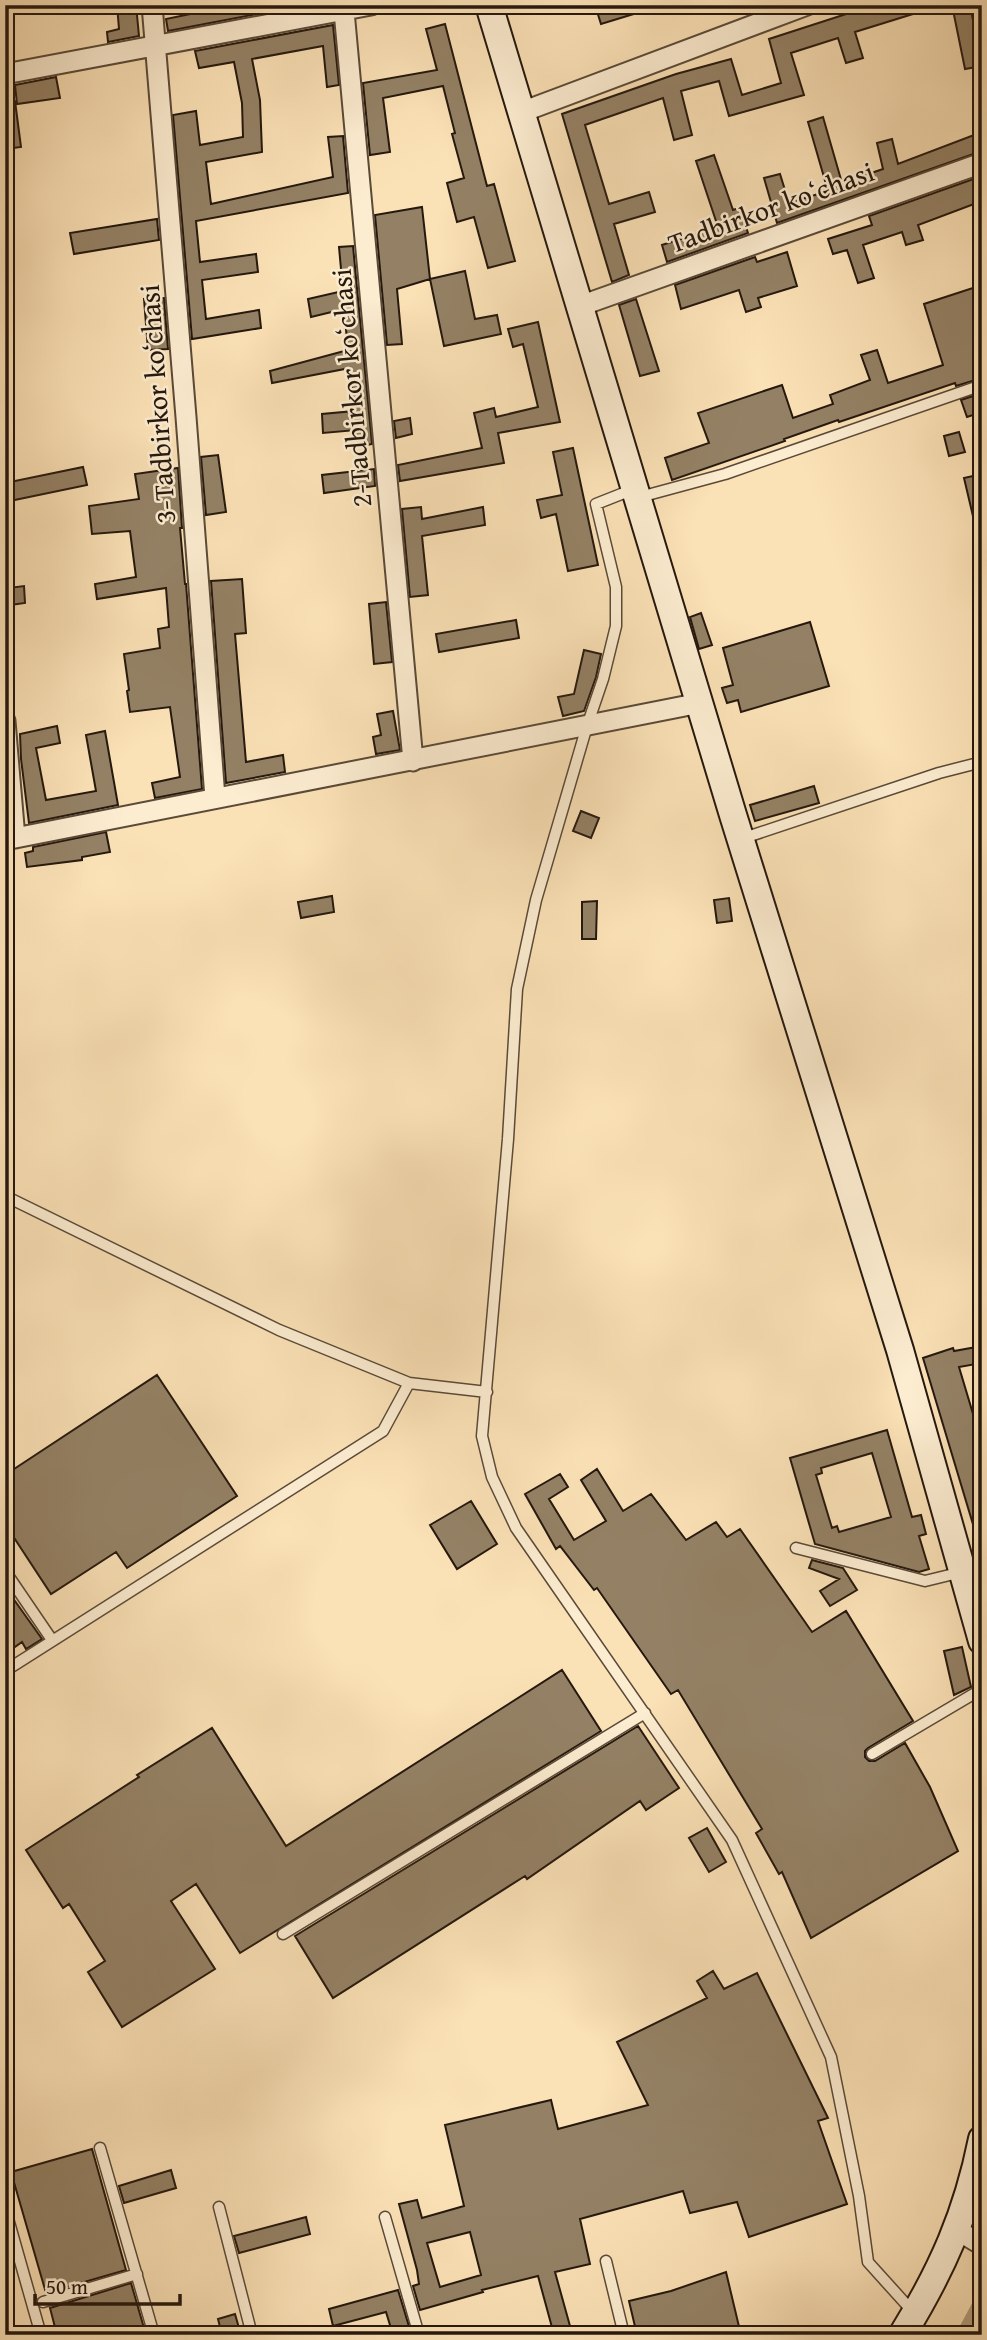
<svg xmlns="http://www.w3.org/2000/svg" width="987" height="2340" font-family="'Gentium Book Plus',serif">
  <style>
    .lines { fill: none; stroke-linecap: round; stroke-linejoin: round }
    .canal { stroke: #b29d7d; stroke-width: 21 }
    .building { fill: #948165; stroke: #25180e; stroke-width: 2; fill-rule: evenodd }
    .lane-casing { stroke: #5a4a38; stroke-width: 13 }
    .street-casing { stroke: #5a4a38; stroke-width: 23 }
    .secondary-casing { stroke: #25180e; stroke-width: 30 }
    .lane { stroke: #fcecd0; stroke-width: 10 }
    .street { stroke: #fcecd0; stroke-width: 19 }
    .secondary { stroke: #fcecd0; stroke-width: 26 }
    .labels { text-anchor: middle; stroke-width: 5; stroke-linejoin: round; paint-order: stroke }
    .street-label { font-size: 28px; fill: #25180e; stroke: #fcecd0 }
  </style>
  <rect width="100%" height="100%" fill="#fbe1b6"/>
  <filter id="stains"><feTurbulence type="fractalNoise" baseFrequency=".00286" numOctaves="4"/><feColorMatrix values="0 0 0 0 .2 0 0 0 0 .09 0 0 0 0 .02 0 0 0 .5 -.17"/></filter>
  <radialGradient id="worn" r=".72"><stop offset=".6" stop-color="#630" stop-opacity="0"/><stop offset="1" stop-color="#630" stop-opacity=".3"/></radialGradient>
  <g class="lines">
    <path class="canal" d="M967,2335L982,2307"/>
  </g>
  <path class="building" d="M117,5H136L139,36L108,42L107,32L119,29Z
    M234,5H304L168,31L166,19Z
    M595,5H649L650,9L601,24Z
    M874,5H928L929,9L855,32L863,58L846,63L838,38L791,53L804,95L729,116L719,81L681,91L692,135L674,140L663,98L585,125L609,204L649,192L655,212L614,224L629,275L612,282L562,114L676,74L731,59L742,95L781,83L769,39Z
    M952,5H970L982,66L965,69Z
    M445,24L487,186L494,184L515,261L488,268L474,217L457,222L447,183L464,178L452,134L455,133L443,86L383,98L390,152L370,155L363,83L437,70L426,29Z
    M333,25L339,85L327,87L323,46L252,59L260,100L262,152L206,162L211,204L333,177L328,137L343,136L348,193L196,221L200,262L256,254L258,272L202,280L206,319L259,310L261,328L192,339L173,115L196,111L200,145L243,137L242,103L234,62L199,68L195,51Z
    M56,77L60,98L17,104L15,85Z
    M15,101L21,147L5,149V102Z
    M823,117L842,183L883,169L877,143L892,139L898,164L982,132V151L777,223L764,178L780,174L789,203L828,191L808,122Z
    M714,155L733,210L739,208L748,233L667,262L662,245L718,227L696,161Z
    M982,176V201L918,225L923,240L906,245L902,232L863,245L874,278L858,283L847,250L833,254L828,239L872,225L869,216Z
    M422,207L430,279L397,289L402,344L387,345L375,215Z
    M157,219L159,240L74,254L70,233Z
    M353,246L372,444L357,447L356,430L323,433L322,414L354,411L350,368L272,383L270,371L348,350L344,309L311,317L308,299L343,291L339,247Z
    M787,252L797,286L758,298L761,307L746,312L739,290L681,309L675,285L755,257L757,262Z
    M465,271L475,319L497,315L501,334L444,346L430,279Z
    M979,286L982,295V378L956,386L955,383L839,422L838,420L784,439L785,441L672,480L665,458L709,443L698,413L782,385L793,418L833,404L830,395L870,380L861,355L877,350L888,383L943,365L924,304Z
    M164,298L168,349L148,350L144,299Z
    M636,299L659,371L640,376L619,305Z
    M538,322L560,422L498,433L504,463L400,481L398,465L482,448L474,413L494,408L496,417L538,407L523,344L513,347L508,329Z
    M982,393V412L967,417L961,400Z
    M410,418L412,434L396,438L394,421Z
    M959,432L965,452L949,456L944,436Z
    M573,448L598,565L568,571L556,514L541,518L537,500L562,495L553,452Z
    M218,455L226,512L206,515L201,457Z
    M83,467L87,485L5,502V483Z
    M178,468L182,528H180L185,584H186L202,789L155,798L152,783L180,777L170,707L130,712L127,691L129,690L124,654L160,648L158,629L169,627L166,588L97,599L95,584L136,577L130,531L92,534L89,506L139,499L135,474Z
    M374,469L375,486L324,493L322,475Z
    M982,474V528L976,529L964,478Z
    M421,507L422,519L483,507L485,525L422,536L428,595L410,597L402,509Z
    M242,579L246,633L235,634L246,762L283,755L285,772L226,783L211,581Z
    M24,586L25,603L10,605L8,588Z
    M386,602L392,662L374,664L369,604Z
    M701,613L712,645L699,649L690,617Z
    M516,620L519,638L439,652L436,634Z
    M810,622L829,686L741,712L738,700L727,703L722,688L733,685L723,648Z
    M584,650L601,654L596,677L584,711L563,716L558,697L574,694Z
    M393,711L400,750L376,754L373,737L381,735L377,714Z
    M57,726L60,743L36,748L46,800L96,791L86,735L105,731L118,805L29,823L21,759L20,734Z
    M814,786L819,803L755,821L750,805Z
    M581,811L599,818L591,838L573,831Z
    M106,832L110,852L82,857V860L27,867L25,853L33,851V847Z
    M332,896L334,912L301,918L298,902Z
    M729,898L732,921L717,923L714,900Z
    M597,901L596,939H582V902Z
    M982,1346V1363L959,1367L982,1444V1540L978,1541L923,1358L953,1348L954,1351Z
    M157,1375L237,1496L127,1568L116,1552L51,1594L5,1524V1475Z
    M887,1430L912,1517L921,1515L926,1534L919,1536L929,1569L919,1572L815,1544L790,1458ZM872,1453L891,1517L839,1532L837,1526L832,1528L816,1475L822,1473L821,1468Z
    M597,1469L623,1511L651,1494L686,1540L716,1522L727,1537L740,1529L812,1632L846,1611L913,1721L868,1748L865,1751V1757L869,1761H875L905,1743L930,1787L958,1851L811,1938L782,1872L779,1874L756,1833L762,1829L678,1690L671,1694L597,1588L594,1590L560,1546L556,1549L525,1494L560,1474L568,1487L549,1499L574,1540L606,1521L581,1480Z
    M471,1501L497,1544L457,1569L430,1525Z
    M812,1560L843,1568L857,1590L830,1606L820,1591L839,1579L809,1568Z
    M5,1587L42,1639L26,1649L22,1642L5,1654Z
    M962,1647L971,1687L954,1695L944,1651Z
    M562,1670L601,1731L240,1953L196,1884L171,1901L215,1969L122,2027L88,1972L105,1961L69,1904L63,1908L26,1850L139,1777L137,1775L212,1728L286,1846Z
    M638,1726L679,1788L646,1810L640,1801L527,1879L525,1876L333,1998L295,1936Z
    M707,1828L726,1862L709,1872L689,1838Z
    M713,1971L724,1989L757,1973L828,2118L818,2121L847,2204L749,2237L737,2202L690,2213L683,2191L580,2219L590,2264L555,2272L570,2326L553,2331L538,2276L482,2290L483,2292L420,2310L413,2286L419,2284L417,2270L399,2204L417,2200L422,2218L464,2206L445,2125L551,2100L558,2129L648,2105L617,2042L707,1998L697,1981ZM470,2232L481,2275L440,2287L427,2243Z
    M92,2149L126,2270L46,2293L11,2172Z
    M171,2170L176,2188L124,2203L119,2186Z
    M306,2217L310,2234L239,2253L234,2236Z
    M726,2272L741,2335H637L629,2301L671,2291Z
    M131,2283L146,2335H57L50,2308Z
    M398,2290L411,2333L393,2335L386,2312L333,2326L329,2309Z
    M235,2314L241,2335H222L218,2319Z"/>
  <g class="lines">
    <g class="lane-casing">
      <path id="lane" d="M634,489L596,504L616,587V626L603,679L587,726L536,900L517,989L508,1139L482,1436L492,1477L516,1528L732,1840L831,2057L859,2196L868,2262L914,2313
        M640,497L725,474L982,385
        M741,839L939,773L982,762
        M5,1196L279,1330L409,1383
        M796,1548L925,1581L962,1572
        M5,1571L52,1640
        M5,1671L383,1431L409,1383L487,1392
        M872,1754L982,1689
        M283,1934L645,1713
        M100,2148L154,2335
        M219,2207L252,2335
        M5,2208L41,2335
        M385,2217L419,2335
        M606,2261L624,2335
        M43,2302L137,2274"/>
    </g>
    <g class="street-casing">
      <path id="street" d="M152,5L186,417L215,798
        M344,11L413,761
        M5,74L371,5
        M522,112L807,5
        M580,306L982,163
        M5,721L15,838
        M5,840L700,703
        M957,2230L982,2245"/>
    </g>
    <g class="secondary-casing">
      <path id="secondary" d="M489,5L733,815L900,1350L982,1641
        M902,2335C942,2270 967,2214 982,2139"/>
    </g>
    <use href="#lane" class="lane"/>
    <use href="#street" class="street"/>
    <use href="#secondary" class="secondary"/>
  </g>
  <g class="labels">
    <g class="street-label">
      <text transform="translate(771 207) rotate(-20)" y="10">Tadbirkor koʻchasi</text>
      <text transform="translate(351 388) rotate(-95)" y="10">2-Tadbirkor koʻchasi</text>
      <text transform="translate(157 404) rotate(-94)" y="10">3-Tadbirkor koʻchasi</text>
    </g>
  </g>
  <rect width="987" height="2340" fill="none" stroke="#fbe1b6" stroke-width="28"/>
  <rect x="7" y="7" width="973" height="2326" fill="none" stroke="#25180e" stroke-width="3.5"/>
  <rect x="14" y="14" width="959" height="2312" fill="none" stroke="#25180e" stroke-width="2"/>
  <path d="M35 2294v10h145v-10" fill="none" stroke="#25180e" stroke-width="3.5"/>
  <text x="46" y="2294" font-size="21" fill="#25180e" stroke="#fcecd0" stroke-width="5" paint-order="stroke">50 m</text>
  <rect width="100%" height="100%" filter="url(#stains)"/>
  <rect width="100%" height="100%" fill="url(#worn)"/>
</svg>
